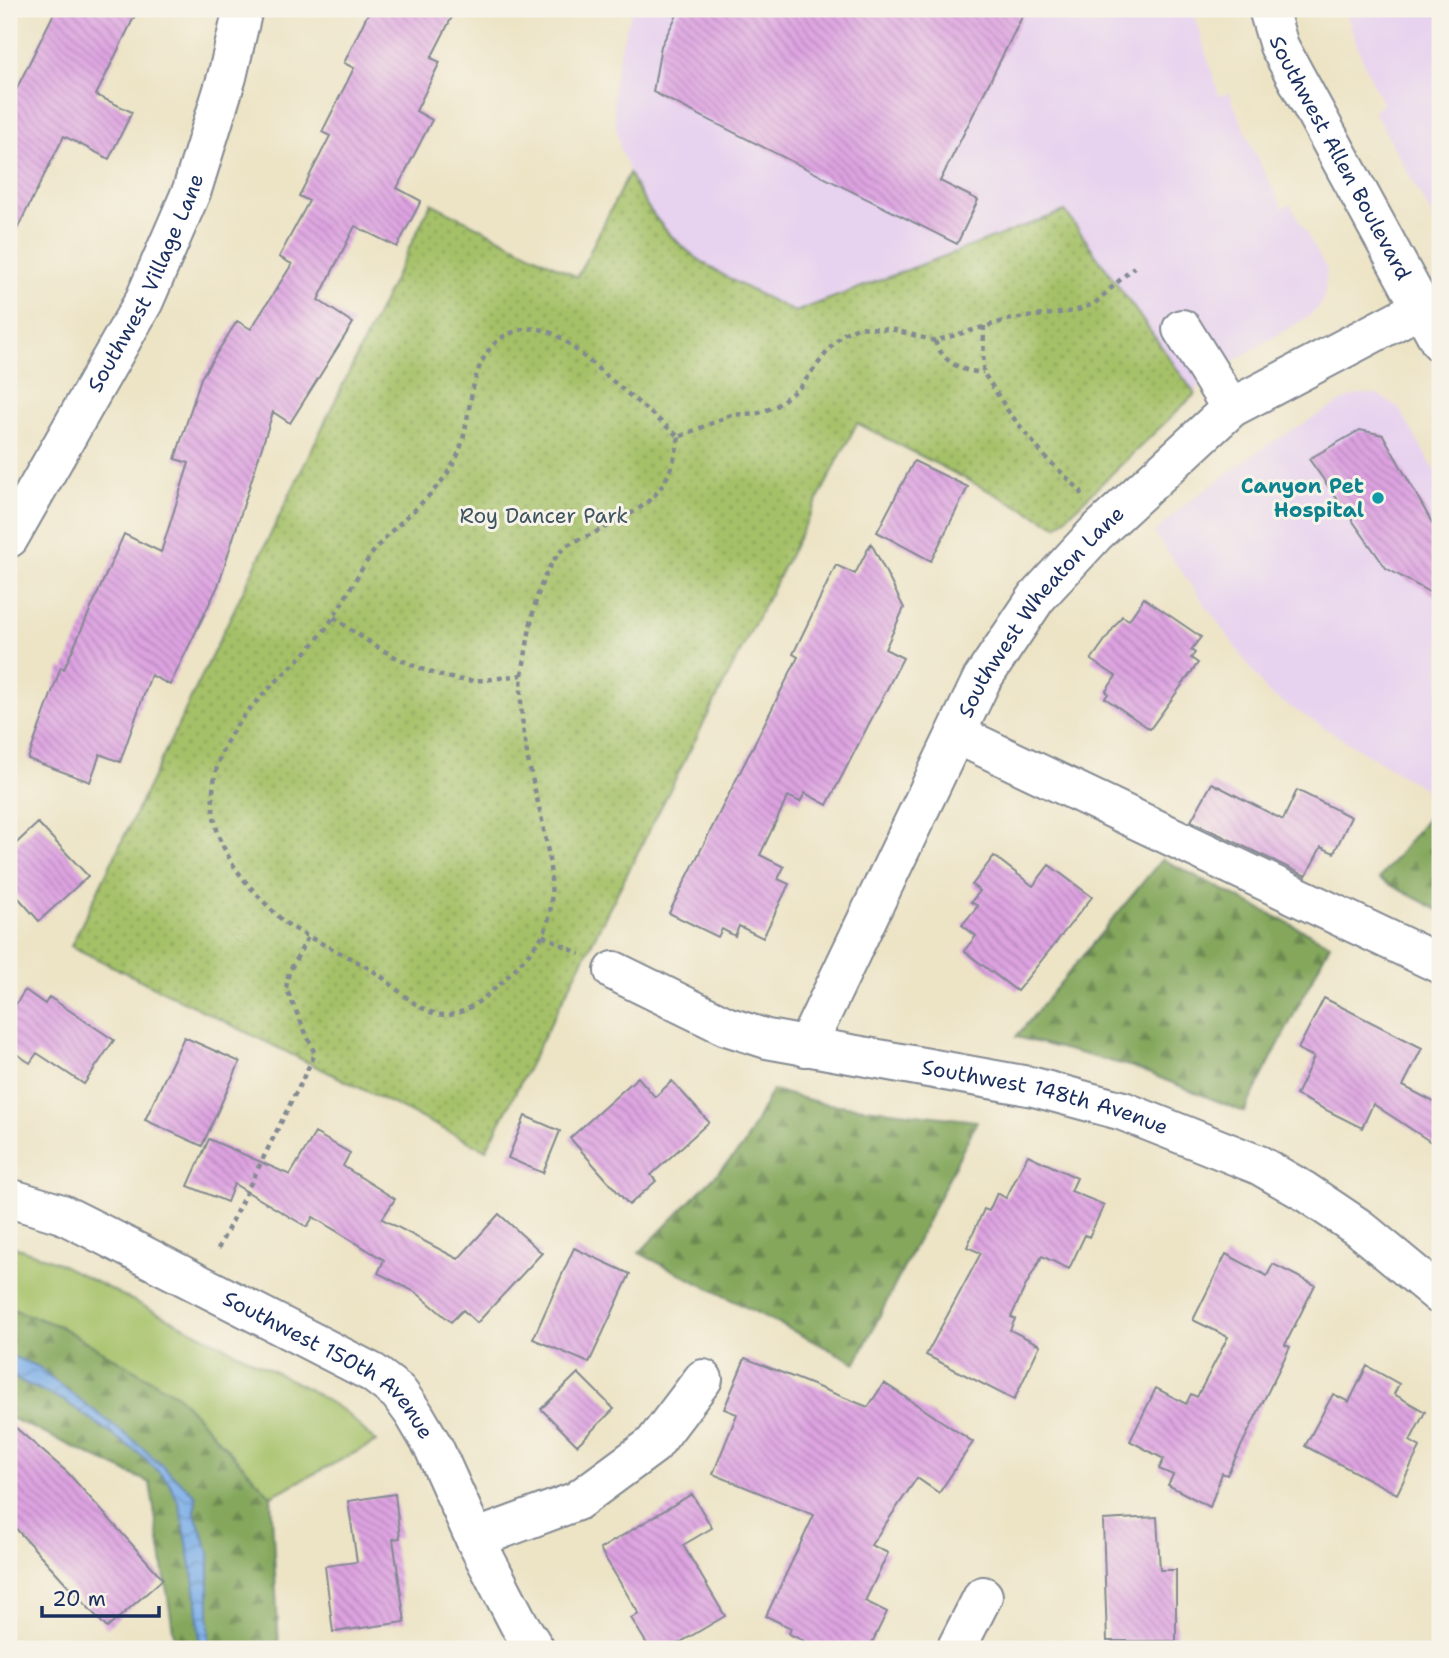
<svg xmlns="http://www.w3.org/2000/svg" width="1449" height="1658" font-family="'Shantell Sans',sans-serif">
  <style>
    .built { fill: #e7d2ef }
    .grass { fill: #a5c167; stroke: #607862; stroke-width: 2 }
    .forest { fill: url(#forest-firs); stroke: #506b5d; stroke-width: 2 }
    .park { fill: url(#park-dots); stroke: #607862; stroke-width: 2 }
    .water { fill: url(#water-waves); stroke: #4b6ea3; stroke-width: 2 }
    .building { fill: url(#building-back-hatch) }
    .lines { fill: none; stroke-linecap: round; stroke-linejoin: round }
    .minor-casing { stroke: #848a92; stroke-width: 42 }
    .path { stroke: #848a92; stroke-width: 4.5; stroke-dasharray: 5 5; stroke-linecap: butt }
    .minor { stroke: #fff; stroke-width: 38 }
    .culture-dot { fill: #0f9aa8; stroke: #f7f3e8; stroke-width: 2.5 }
    .labels { text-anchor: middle; stroke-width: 6; stroke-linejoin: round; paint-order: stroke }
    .street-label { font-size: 21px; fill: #1b2f5e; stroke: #f7f3e8 }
    .culture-label { font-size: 21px; font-weight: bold; fill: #0d838f; stroke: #f7f3e8; text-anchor: end }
    .park-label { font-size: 21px; fill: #3e5460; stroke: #f7f3e8 }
  </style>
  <defs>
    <pattern id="forest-firs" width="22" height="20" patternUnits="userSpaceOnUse" patternTransform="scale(1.75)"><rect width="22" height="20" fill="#84a75c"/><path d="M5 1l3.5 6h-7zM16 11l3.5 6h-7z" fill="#6b884f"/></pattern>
    <pattern id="park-dots" width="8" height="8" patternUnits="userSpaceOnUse" patternTransform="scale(1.75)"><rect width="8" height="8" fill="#a5c167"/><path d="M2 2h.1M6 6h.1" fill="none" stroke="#869d58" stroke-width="1.8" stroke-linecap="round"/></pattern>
    <pattern id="water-waves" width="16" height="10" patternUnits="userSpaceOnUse" patternTransform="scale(1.75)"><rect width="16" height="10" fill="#7baee8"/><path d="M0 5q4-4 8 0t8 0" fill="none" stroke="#648ebf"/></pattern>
    <pattern id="building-back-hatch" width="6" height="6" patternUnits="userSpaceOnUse" patternTransform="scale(1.75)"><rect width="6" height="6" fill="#dea3e1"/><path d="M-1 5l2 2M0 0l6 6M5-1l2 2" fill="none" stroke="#b385ba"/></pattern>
  </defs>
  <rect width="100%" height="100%" fill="#f7f3e8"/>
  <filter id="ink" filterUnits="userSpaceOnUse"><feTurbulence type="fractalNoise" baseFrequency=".0143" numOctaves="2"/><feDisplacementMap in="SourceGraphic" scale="14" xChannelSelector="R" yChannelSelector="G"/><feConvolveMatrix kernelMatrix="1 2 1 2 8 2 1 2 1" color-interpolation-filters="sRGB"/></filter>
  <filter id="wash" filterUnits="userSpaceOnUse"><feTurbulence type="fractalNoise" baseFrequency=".00686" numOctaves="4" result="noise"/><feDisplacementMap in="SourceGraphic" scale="28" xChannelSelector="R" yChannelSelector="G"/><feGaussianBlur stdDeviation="1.57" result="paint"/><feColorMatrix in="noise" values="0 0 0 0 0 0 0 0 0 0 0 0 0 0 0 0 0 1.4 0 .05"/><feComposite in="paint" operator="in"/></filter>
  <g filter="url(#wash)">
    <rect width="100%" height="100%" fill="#ede4c6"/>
    <path class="built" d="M632,9H1193L1219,96L1229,93L1254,152L1283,208L1290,204L1327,270L1324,296L1319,307L1306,318L1201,380L1195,394L1065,211L795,312L717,272L682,248L649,211L637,191L620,148L615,118L613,88L620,50Z
      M1345,9H1440V230L1373,110L1383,105L1359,51Z
      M1369,394L1380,396L1399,408L1440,480V798L1269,694L1154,533L1187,503L1266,446L1342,401L1356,395Z"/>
    <path class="grass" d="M9,1245L54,1261L307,1388L345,1412L376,1442L271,1496L177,1395L59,1326L9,1308Z"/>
    <path class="forest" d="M1440,802V911L1379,879Z
      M1162,859L1330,944L1244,1112L1133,1067L1016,1037Z
      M772,1090L821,1103L977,1121L856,1363L639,1253L743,1147Z
      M9,1308L59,1326L177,1395L271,1496L279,1649H176L150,1483L9,1417Z"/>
    <path class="park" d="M629,173C665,253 721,275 795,312L1065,211L1195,394L1057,526L857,423L486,1150L71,946L431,203L577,277Z"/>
    <path class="water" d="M9,1355L39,1367L55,1381L137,1443L196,1496L195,1514L209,1552V1649H200L197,1601L186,1537L179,1503L169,1482L141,1455L65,1401L9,1376Z"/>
    <g id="blocks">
      <path class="building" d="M56,9H138L96,95L132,112L109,159L64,136L9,245V104Z
        M370,9H456L431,58L440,62L416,111L432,120L397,188L421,201L397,247L355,226L318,300L353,323L290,423L273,412L218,586L170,685L151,675L120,762L100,754L90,782L28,759L61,667L64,669L124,534L161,552L189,463L175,459L201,378L237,321L251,329L292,264L279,257L309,201L299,196L330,136L322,132L354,68L344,63Z
        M680,9H1026L940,181L978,200L957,244L653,92L661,46Z
        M1360,430L1383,435L1440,537V598L1386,568L1309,459Z
        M914,461L968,487L931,561L877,532Z
        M871,543L904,608L885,649L903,658L827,805L805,793L800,802L788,796L760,855L784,867L778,879L789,884L763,938L739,926L735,936L722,929L718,937L669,913L798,657L793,654L836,565L855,574Z
        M1144,598L1201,637L1191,650L1195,653L1191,658L1198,663L1150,729L1105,698L1108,694L1106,691L1116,676L1091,660L1122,616L1129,620Z
        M1212,783L1283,820L1297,790L1351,817L1334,853L1321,847L1306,876L1191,821Z
        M38,823L88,876L39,921L9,887V850Z
        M994,856L1033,886L1049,865L1092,897L1017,991L964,951L976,936L962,925L978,906L971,902L980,891L972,885Z
        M25,990L45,1004L49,997L114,1040L84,1084L37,1053L30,1063L9,1049V1015Z
        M1324,998L1422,1048L1403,1086L1440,1105V1148L1373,1104L1362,1128L1296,1095L1314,1057L1298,1049Z
        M184,1037L240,1062L202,1146L145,1120Z
        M638,1077L655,1097L672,1081L709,1122L651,1175L656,1181L629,1205L570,1138Z
        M525,1116L560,1131L543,1173L508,1158Z
        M315,1133L350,1153L343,1166L395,1199L382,1219L458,1259L499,1214L542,1253L477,1323L463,1310L451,1322L417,1293L378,1273L384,1260L313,1217L307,1227L234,1184L227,1202L188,1186L209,1139L290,1175Z
        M1028,1155L1077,1178L1071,1191L1104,1205L1089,1237L1085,1235L1069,1269L1042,1256L1025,1287L1011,1317L1015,1319L1010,1330L1040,1345L1014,1400L926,1355L981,1253L967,1247L984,1209L989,1211L997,1193L1006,1198Z
        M574,1248L630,1274L589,1363L533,1339Z
        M1226,1254L1267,1276L1273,1264L1315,1285L1285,1345L1290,1347L1227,1475L1222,1473L1210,1507L1168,1485L1173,1475L1159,1469L1164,1459L1130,1441L1156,1388L1186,1404L1191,1394L1197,1397L1228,1337L1193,1320Z
        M745,1358L868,1407L884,1383L973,1442L939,1493L917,1478L871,1545L888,1553L865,1601L887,1612L869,1649H821L789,1634L791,1628L766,1616L814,1515L713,1474L737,1414L724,1409Z
        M1367,1366L1399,1384L1394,1394L1425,1412L1410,1441L1420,1447L1397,1494L1305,1446L1333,1394L1349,1402Z
        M578,1373L614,1409L577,1445L541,1409Z
        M9,1422L67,1472L163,1579L107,1628L9,1521Z
        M395,1494L400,1538L393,1539L405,1622L333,1632L325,1566L357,1562L348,1501Z
        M692,1494L712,1528L683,1545L725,1616L669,1649H650L631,1618L639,1614L600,1549Z
        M1157,1517L1160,1570H1176V1641H1107L1103,1520Z"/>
    </g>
  </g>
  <g filter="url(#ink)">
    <use href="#blocks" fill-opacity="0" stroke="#848a92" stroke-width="2"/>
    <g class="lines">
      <g class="minor-casing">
        <g id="minor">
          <path id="s1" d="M1268,9L1279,46L1440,342"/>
          <path d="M1182,329L1231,408"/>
          <path id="s2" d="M9,538L144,301L192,190L227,77L243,9"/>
          <path d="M956,734L1440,964"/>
          <path id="s3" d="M614,971L726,1026L767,1039L1034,1087L1123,1111L1259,1165L1304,1191L1359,1228L1440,1295"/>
          <path id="s4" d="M806,1047L982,679L1037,597L1096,533L1231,408L1421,308"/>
          <path id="s5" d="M9,1198L62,1214L86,1226L373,1373L398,1392L414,1414L434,1448L475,1539L519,1624L535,1649"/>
          <path d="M475,1539L577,1501L653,1445L703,1379"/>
          <path d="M956,1649L983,1596"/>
        </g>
      </g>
      <path class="path" d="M984,326L983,372L1008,411L1045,457L1081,491L1082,495
        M935,341C942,361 962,373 983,372
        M679,437C668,500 643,508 590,535C580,539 568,543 561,551C534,581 530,630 523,669C518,697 523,731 528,760C537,804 568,901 540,939C523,962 475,1017 445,1015C418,1014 396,986 375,972C346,954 315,942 287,924C278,917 271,909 263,901C225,862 203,822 217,767C231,712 285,679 319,637C344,607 357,569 383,540C409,512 444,489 459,452C474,412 466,347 516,331C534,325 548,330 563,339L679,437L731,415L759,413L776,406L801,386L834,343L845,333L858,327L895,330L935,341L1011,319L1075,311L1094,304L1134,267
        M334,617C368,644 418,674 462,680C481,682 503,677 522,675
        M543,935L580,954
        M218,1249L315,1054L286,988L289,972L308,937"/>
      <use href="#minor" class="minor"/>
    </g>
  </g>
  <circle class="culture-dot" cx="1378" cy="498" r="7"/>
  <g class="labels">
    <g class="street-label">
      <text dy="7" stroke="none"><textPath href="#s1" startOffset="166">Southwest Allen Boulevard</textPath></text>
      <text dy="7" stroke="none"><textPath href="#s2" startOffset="290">Southwest Village Lane</textPath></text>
      <text dy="7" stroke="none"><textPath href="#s4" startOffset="497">Southwest Wheaton Lane</textPath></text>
      <text dy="7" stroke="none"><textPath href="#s3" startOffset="452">Southwest 148th Avenue</textPath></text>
      <text dy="7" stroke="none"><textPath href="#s5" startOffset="364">Southwest 150th Avenue</textPath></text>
    </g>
    <g class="culture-label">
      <text x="1364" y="493">Canyon Pet<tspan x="1364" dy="24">Hospital</tspan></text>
    </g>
    <g class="park-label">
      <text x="544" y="523">Roy Dancer Park</text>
    </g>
  </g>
  <rect width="1449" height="1658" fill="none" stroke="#f7f3e8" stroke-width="35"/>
  <path d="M42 1606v10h117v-10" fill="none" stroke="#1b2f5e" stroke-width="3.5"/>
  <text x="52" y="1606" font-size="21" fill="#1b2f5e" stroke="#f7f3e8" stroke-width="5" paint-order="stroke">20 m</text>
</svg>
